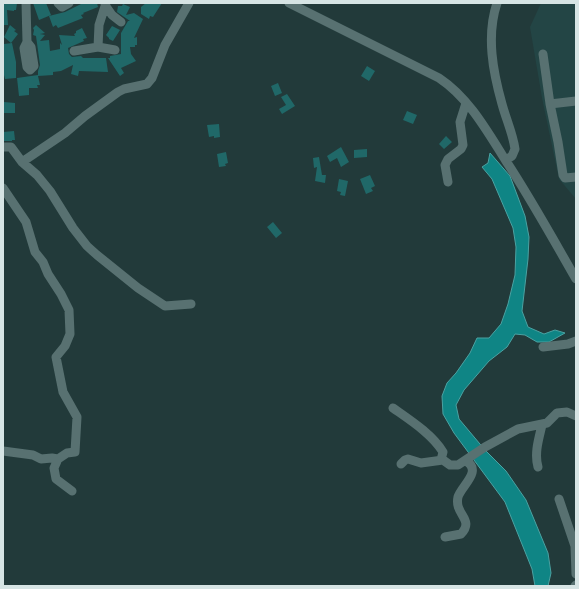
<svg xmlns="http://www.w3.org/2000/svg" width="579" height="589" font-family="Inter,sans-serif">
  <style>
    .built { fill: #234545 }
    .water { fill: #0f8585; stroke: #4ba2a2 }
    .building { fill: #206868 }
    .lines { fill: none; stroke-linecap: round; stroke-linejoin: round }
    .minor { stroke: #587171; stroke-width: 9 }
  </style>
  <rect width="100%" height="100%" fill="#223a3a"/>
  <path class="built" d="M541,3H576V199L559,179L542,98L530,27Z"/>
  <path class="water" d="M490,153L510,176L525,216L529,237L528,259L522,311L528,327L544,334L555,330L565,333L549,342H537L525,335L515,334L507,347L489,361L464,390L456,405L459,419L485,450L506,471L526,500L548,553L551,573L548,586H535L532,569L505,502L454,433L443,414L442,396L447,383L456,373L470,353L477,338H489L501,324L508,304L515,275L516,247L513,228L492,179L482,167L488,163Z"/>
  <path class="building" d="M3,3H17L16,10H14V11L7,10L8,25H3V9H5H3Z
    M33,3H46L51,15L39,20Z
    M83,3H97L98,7L83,13L84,14L81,15L83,18L58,28L56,25L53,27L49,16L65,12Z
    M146,3H162L153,17L150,16L149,19L141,14V7Z
    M123,4L130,7L126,15L134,13L143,19L134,38L137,37V45H135V47H130L131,54L136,61L121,68L124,73L120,76L108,58H110V56L121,54V33L128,21H130L117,12L118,6H122Z
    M10,25L16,30L14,31L18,34L11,43L4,37Z
    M36,25L45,33L40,34L45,35L40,41L49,40L50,51L60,49V43L62,45L59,35L75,36L74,34L76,33V31L82,28L87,38L83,39L84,41L68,48L69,54L72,57L81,56L83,58H106L108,72L79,71L78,76L71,74L73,65L61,71L53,72V75L38,76L40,85H37L38,88H29V95L19,96L17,78L38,75V71L40,65L36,36L33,35L34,30L33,28Z
    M112,26L120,30L113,41L109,39V38L106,35Z
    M12,43L16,62V78L5,79L3,71L4,70L3,48L4,44Z
    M367,66L375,71L369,81L361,76Z
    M278,83L282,93L275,96L271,86Z
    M287,94L295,106L282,114L279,109L286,105L281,97Z
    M4,102L15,103V113H4Z
    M407,111L417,115L413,124L403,120Z
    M219,124L220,137L214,138V136L209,137L207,125Z
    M14,131L15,140H12V141H3V132Z
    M446,136L452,142L444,149L439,144Z
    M341,147L349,162L341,167L337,158L330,162L327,156Z
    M367,149V157L354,158V150Z
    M226,152L228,163L225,164L226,166L219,167L217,154Z
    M319,157L322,175H326L325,183L315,181L317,167L314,168L313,158Z
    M370,175L375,186L371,188L373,191L366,194L360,179Z
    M339,179L348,181L345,196L340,195L341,192L337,191Z
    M273,222L282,233L276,238L267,227Z"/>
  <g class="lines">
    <path class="minor" d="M26,3L27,42L24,48L27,67L30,70L34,66L31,47L27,42
      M58,3L62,7L69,3
      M289,3L439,78C469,98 487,131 506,161C531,199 553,239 576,279
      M497,3C486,36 493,72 502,104C506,119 513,134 515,149L512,156L506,160
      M105,5L112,15L121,22
      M98,47L99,25L106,3
      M74,51L98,47L115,50
      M543,54L550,104L558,142L563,175L565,178L576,177
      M550,104L576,101
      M3,147H11L22,162L37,175L50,191L73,228L87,246L97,255L138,288L165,306L191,304
      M22,162L65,133L85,116L118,92L124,89L147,84L152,78L165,45L189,3
      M448,182L445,165L448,159L461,149L463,145L460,122L466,103
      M3,188L26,222L35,252L43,262L48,274L61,294L69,310L70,334L65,346L56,357L63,392L77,417L75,452L67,453L58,459L54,468L56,479L72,491
      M543,347L568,344L576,341
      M393,408C410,420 432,434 443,452L441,460
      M3,451L33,455L41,459L52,458L58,459
      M401,464L405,460L408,459L421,463L443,460L450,465H458L485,447L518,429L547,423L557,413L567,412L576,416
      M538,467C534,453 539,438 542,425
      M559,499L575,546L576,574
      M445,537L461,534C475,519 454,515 458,497C461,486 483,471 466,461
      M575,586L576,585"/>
  </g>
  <rect width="579" height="589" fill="none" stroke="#d6e4e4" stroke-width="8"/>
</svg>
